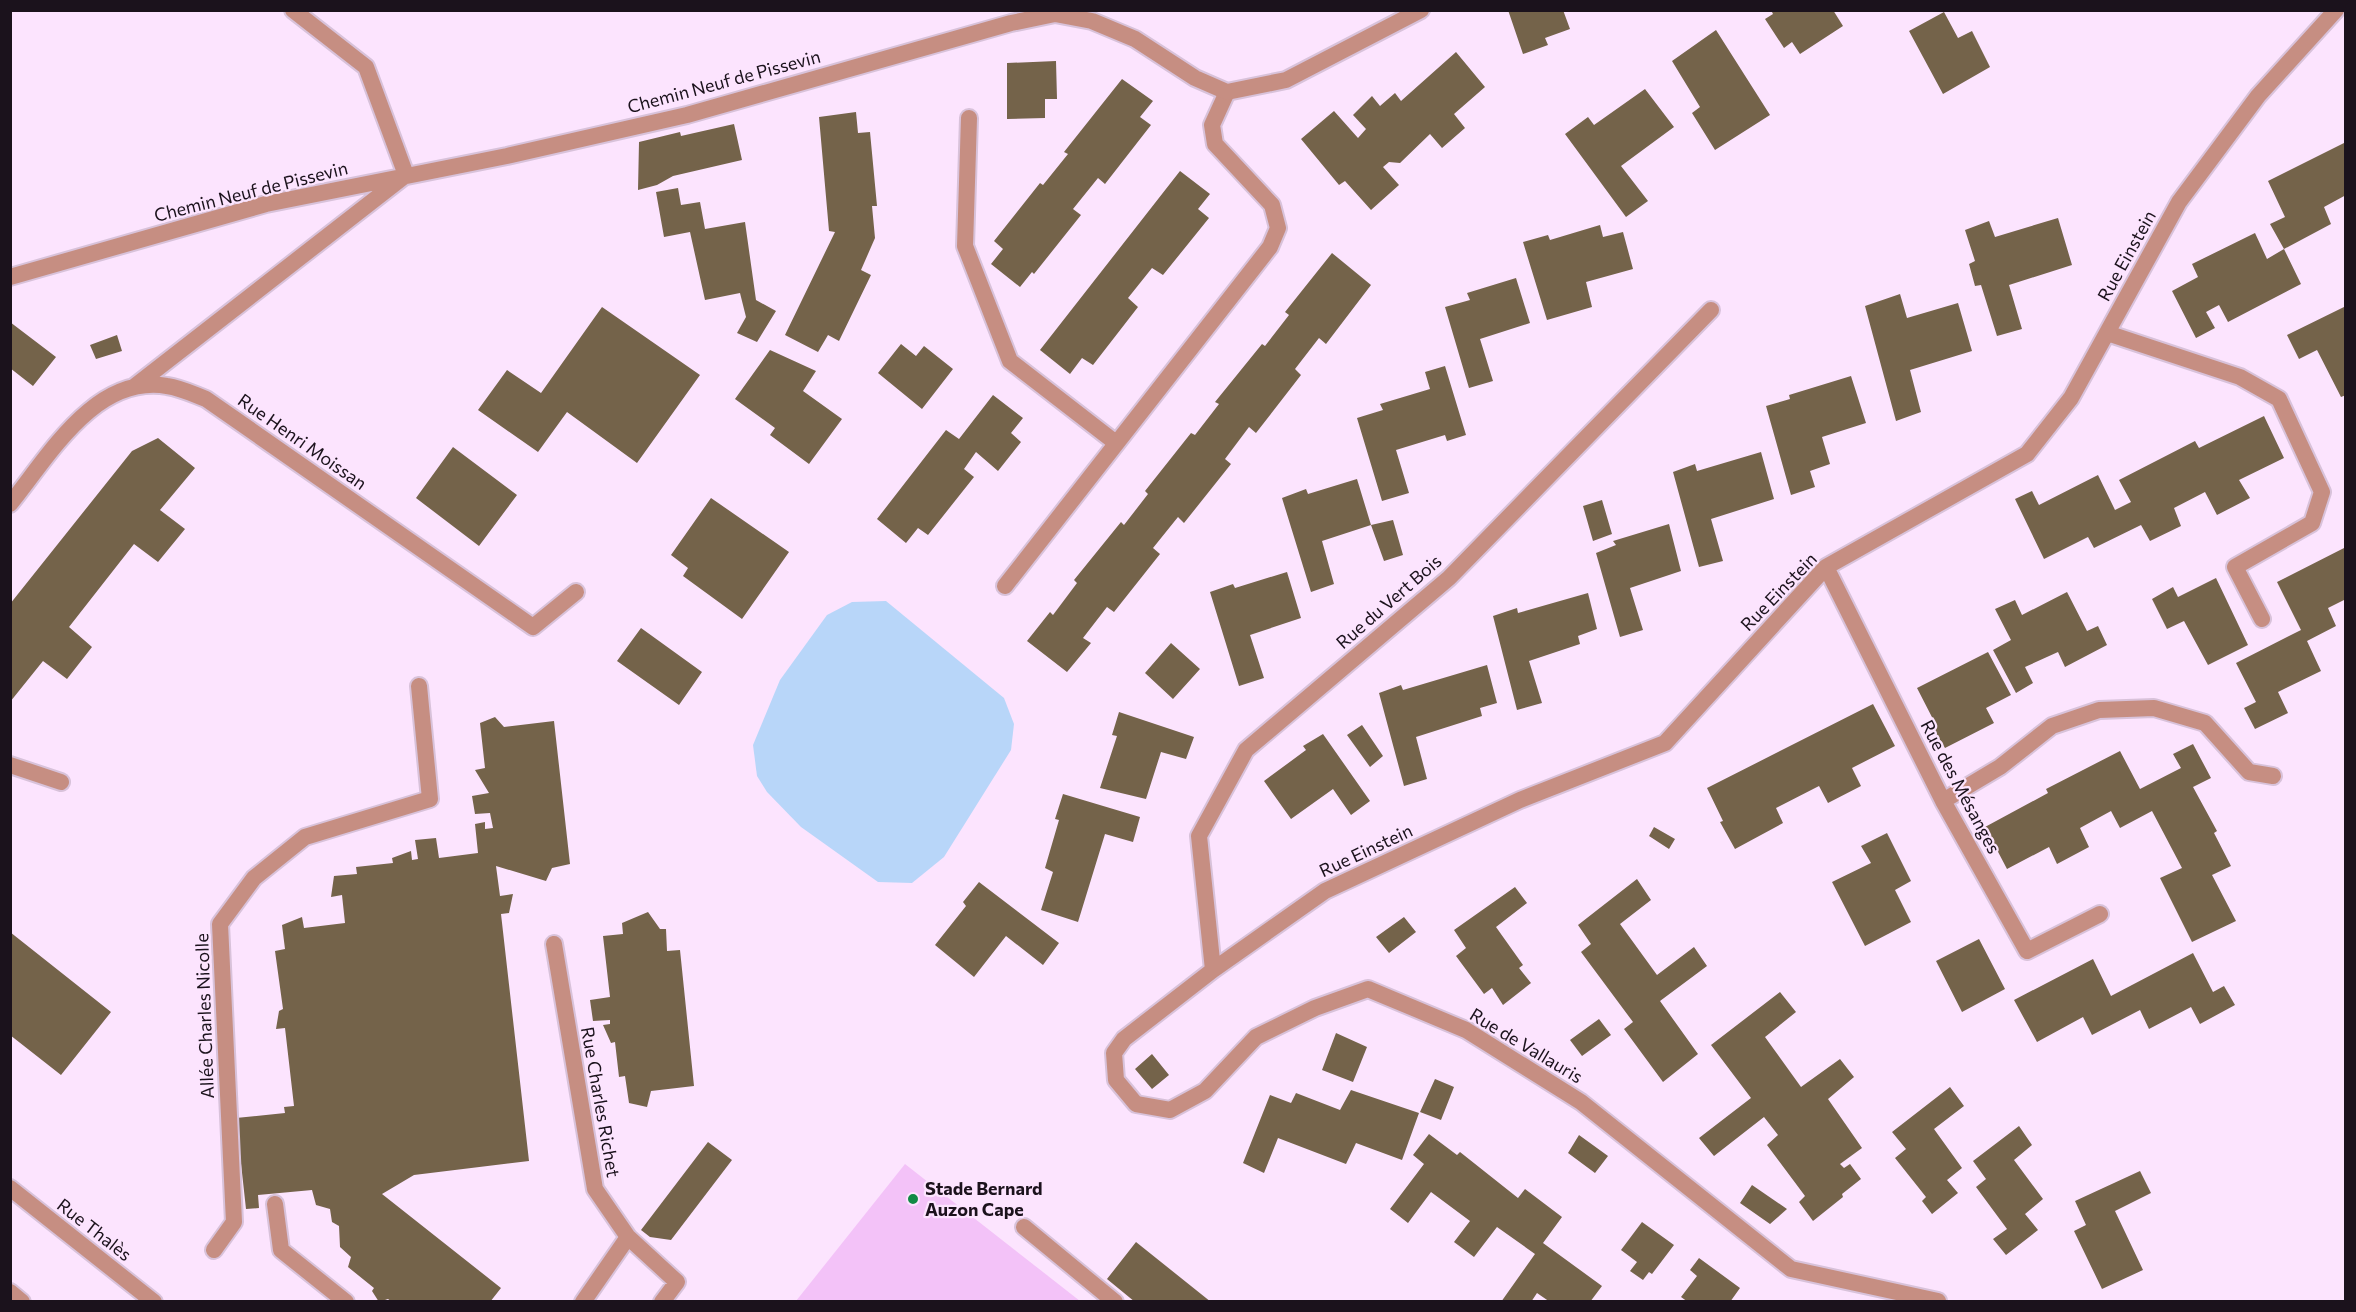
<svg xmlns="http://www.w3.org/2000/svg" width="2356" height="1312" font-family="Commissioner,sans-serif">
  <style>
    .green { fill: #f3c2f8 }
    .water { fill: #b8d6f9 }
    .building { fill: #74634a }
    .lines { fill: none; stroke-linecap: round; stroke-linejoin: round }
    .service-casing { stroke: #d8c2da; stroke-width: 20 }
    .minor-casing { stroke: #d8c2da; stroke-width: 20 }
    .service { stroke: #c68e82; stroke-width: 16 }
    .minor { stroke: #c68e82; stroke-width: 16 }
    .poi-dot { fill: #108a45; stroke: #fce4fe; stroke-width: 2 }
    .labels { text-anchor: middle; stroke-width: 4.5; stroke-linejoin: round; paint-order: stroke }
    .street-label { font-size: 18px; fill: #1b121c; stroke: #fce4fe }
    .poi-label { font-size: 18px; font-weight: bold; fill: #1b121c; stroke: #fce4fe; text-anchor: start }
  </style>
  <rect width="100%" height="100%" fill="#fce4fe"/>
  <path class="green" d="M905,1164L1080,1301H796Z"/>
  <path class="water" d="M886,601L1004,698L1014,724L1011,750L944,857L912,883L878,882L801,827L767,792L757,776L753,745L780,680L827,615L852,602Z"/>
  <path class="building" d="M1508,10H1563L1570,29L1545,38L1548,45L1523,54Z
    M1771,10H1833L1843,26L1800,54L1792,42L1784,48L1765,19L1773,14Z
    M1944,12L1958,38L1972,31L1990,67L1943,94L1909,31Z
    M1716,30L1770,115L1715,150L1692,113L1700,107L1672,61Z
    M1456,52L1485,87L1454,114L1465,128L1442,148L1430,134L1400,163L1389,162L1383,167L1399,185L1371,210L1345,181L1339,185L1301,139L1334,111L1358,138L1366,129L1353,115L1372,96L1380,106L1395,93L1401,101Z
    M1056,61L1057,99H1045V118L1007,119V63Z
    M1122,79L1153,101L1140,117L1151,125L1105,184L1098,178L1073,209L1081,215L1034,274L1032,272L1020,287L991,264L1003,249L994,241L1040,183L1043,185L1068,154L1064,152Z
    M1645,89L1674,127L1621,166L1648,201L1626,217L1565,134L1588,117L1594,125Z
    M856,112L858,133L870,132L877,206H872L875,238L861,270L871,275L839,341L828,335L818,352L785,335L835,232L829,231L819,117Z
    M734,124L742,160L673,176L657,185L638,190L639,142L680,132L681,136Z
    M2346,142V195L2324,207L2331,224L2284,249L2270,224L2285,217L2268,181Z
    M1180,171L1210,194L1198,209L1209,218L1163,275L1152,268L1128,298L1138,307L1093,365L1082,358L1070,374L1040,350Z
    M678,188L681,205L700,202L705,229L745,222L756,300L776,311L757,342L737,333L746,317L740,293L705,300L690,232L664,237L656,192Z
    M2058,218L2072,265L2009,285L2022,329L1997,336L1981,285L1975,286L1969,264L1975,261L1965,230L1989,221L1995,237Z
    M1600,225L1603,237L1623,232L1633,269L1586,282L1592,307L1547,320L1523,242L1548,235L1550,240Z
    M2255,233L2267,259L2284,249L2301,284L2228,322L2219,305L2206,312L2215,328L2196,338L2172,291L2198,277L2192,264Z
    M1332,253L1371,285L1326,344L1319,338L1295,369L1301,375L1256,433L1249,427L1225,459L1231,464L1184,523L1178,517L1153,548L1160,554L1114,612L1107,607L1083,638L1091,643L1067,672L1027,641L1050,612L1053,615L1077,583L1074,580L1121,522L1124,525L1148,494L1145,491L1191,433L1195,435L1219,404L1215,402L1262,344L1265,346L1289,315L1285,312Z
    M1516,278L1530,323L1480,339L1493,381L1469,388L1445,307L1470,300L1467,293Z
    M1900,294L1907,318L1958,303L1972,351L1910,370L1921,412L1896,421L1865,306Z
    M2346,306V395L2341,397L2317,350L2299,359L2287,335Z
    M602,307L700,375L637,463L567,412L538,452L478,410L507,370L541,393Z
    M10,322L56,357L33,386L10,368Z
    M117,335L122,351L96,359L90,345Z
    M901,344L916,356L924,346L953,369L922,409L878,373Z
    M770,350L816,371L803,391L842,419L809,464L770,435L775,428L735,399Z
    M1445,366L1466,435L1447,441L1445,435L1396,450L1409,493L1382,501L1357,418L1383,410L1380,404L1430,389L1425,372Z
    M1851,376L1866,423L1822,437L1830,464L1810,471L1815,487L1791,495L1766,406L1790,399L1789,395Z
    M993,395L1023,418L1011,433L1021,442L998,471L976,452L964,469L974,477L928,535L918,528L906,543L877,519L946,430L959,439Z
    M2264,416L2284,458L2239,480L2250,498L2217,515L2205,492L2174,508L2181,526L2150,541L2141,525L2094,548L2088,537L2044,559L2015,499L2032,491L2039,505L2098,475L2115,510L2131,502L2119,480L2195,441L2199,448Z
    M158,438L195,468L160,510L185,529L158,562L134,544L69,627L92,647L67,679L43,661L10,702V604L132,451Z
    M453,447L517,495L479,546L416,498Z
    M1761,452L1774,499L1711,519L1723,561L1699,567L1673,472L1695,464L1697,471Z
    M1357,479L1371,525L1322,541L1334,584L1311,592L1282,498L1306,489L1308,494Z
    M711,498L789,552L742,619L683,576L688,568L671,555Z
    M1602,500L1612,534L1593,541L1583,506Z
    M1393,520L1403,555L1384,561L1371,525Z
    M1669,524L1681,571L1630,588L1643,630L1620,637L1596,553L1616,545L1613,541Z
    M2346,547V599L2328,608L2336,626L2307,641L2321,671L2278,692L2288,713L2255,729L2244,708L2256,702L2236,663L2301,630L2277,582Z
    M1287,572L1301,618L1250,635L1264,678L1239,686L1210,592L1233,584L1235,588Z
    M2216,578L2248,645L2208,665L2184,621L2167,629L2152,599L2173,587L2178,597Z
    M2067,592L2087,631L2098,626L2107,645L2065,667L2058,652L2025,667L2033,683L2016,693L1993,650L2011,640L1995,609L2015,600L2022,615Z
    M1588,593L1597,629L1578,636L1580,644L1529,661L1542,703L1517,710L1493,616L1517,608L1518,613Z
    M641,628L702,672L679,705L617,661Z
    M1171,643L1200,669L1173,699L1145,673Z
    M1988,652L2011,695L1986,708L1994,723L1945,748L1931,725L1935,723L1917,688Z
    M1487,665L1497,703L1480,708L1482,716L1416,737L1427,779L1404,786L1379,693L1401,685L1403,690Z
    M1873,704L1895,746L1852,768L1861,786L1828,803L1819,786L1776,808L1783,823L1735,849L1720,822L1723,821L1707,788Z
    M1119,712L1194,737L1186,759L1161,752L1146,799L1100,788L1117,736L1112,735Z
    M495,717L504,727L554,721L570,864L552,868L546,881L496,866L500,896L513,894L509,913L501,914L529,1161L414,1175L382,1194L501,1288L490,1302H392L388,1299L379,1302L372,1291L374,1288L348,1267L351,1257L340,1247L339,1226L332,1222L330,1209L316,1205L312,1190L258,1195L259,1208L246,1209L236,1118L285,1113L284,1107L294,1106L285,1028L276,1029L279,1011L283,1009L275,951L285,949L282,925L302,917L304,928L345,923L342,895L331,897L334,876L357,874L356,867L393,863L392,858L411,851L412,860L418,859L415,840L436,838L439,858L478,853L475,824L485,822V829L493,828L490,813L475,814L472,796L489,793L475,770L485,768L480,723Z
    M1362,725L1383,756L1370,767L1347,735Z
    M1323,734L1370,801L1351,815L1333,789L1291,819L1264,781L1306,750L1303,746Z
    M2193,744L2211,778L2193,787L2217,831L2214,833L2231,866L2212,875L2236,921L2192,942L2160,878L2182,868L2152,811L2120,828L2111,811L2080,828L2089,847L2057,864L2049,847L2007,869L1985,827L2048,793L2046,789L2120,751L2140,789L2181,768L2173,754Z
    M1063,794L1140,817L1133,842L1105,834L1078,922L1041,910L1053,872L1045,868L1059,820L1055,819Z
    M1654,827L1675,839L1669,849L1649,836Z
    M1887,833L1911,881L1895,890L1911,922L1865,946L1832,882L1871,863L1861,846Z
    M1637,879L1651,900L1620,924L1657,975L1694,947L1707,966L1660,1001L1698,1054L1663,1082L1624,1029L1633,1022L1581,952L1591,944L1578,925Z
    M979,882L1059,943L1043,965L1006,936L974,977L935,945L966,906L963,902Z
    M1515,887L1527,903L1496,927L1523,965L1519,968L1531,983L1503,1005L1492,988L1484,994L1456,956L1466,948L1454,930Z
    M648,912L660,929H666L667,951L680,950L694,1086L651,1091L647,1107L629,1103L625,1076L619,1077L615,1042L611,1043L603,1025L610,1024V1020L593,1021L590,1000L610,997L603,936L623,934L622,923Z
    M1404,917L1416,932L1389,953L1376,937Z
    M10,932L111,1012L61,1075L10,1035Z
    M1979,939L2005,989L1962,1012L1936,961Z
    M2193,953L2213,992L2224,986L2235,1005L2200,1024L2191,1007L2149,1029L2140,1010L2092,1035L2083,1017L2037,1042L2014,1000L2093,959L2111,996Z
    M1780,992L1796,1012L1765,1037L1801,1087L1840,1059L1854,1077L1828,1099L1862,1148L1840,1164L1844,1168L1850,1164L1861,1179L1842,1194L1843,1197L1813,1221L1799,1202L1805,1196L1767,1145L1778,1135L1764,1117L1714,1156L1699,1138L1751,1098L1711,1045Z
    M1599,1019L1611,1035L1582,1056L1570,1040Z
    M1336,1033L1367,1047L1353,1082L1322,1070Z
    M1152,1054L1169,1075L1152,1089L1135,1069Z
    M1435,1079L1454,1087L1441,1120L1420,1112Z
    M1950,1087L1964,1106L1934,1129L1962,1168L1947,1180L1958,1193L1932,1214L1922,1201L1926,1197L1895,1158L1906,1149L1892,1132Z
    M1351,1090L1419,1113L1402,1160L1356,1143L1346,1164L1278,1138L1264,1173L1243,1163L1270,1095L1291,1103L1296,1093L1340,1110Z
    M2019,1126L2032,1145L2014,1160L2043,1199L2025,1214L2038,1230L2006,1255L1993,1239L2007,1229L1976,1187L1986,1179L1973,1161Z
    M1429,1134L1457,1155L1460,1152L1518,1198L1525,1189L1562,1217L1543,1243L1602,1286L1590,1302H1550L1537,1293L1531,1302H1501L1535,1254L1497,1227L1474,1257L1454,1242L1470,1221L1431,1192L1408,1223L1390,1209L1424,1164L1413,1155Z
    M1579,1135L1608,1156L1595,1173L1568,1153Z
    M708,1142L732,1160L671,1240L650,1237L641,1230Z
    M2140,1171L2151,1193L2115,1211L2143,1270L2102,1289L2074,1231L2086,1225L2075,1201Z
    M1752,1185L1787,1209L1770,1224L1740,1203Z
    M1642,1222L1674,1245L1652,1274L1649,1272L1643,1280L1630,1271L1637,1262L1621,1250Z
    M1136,1242L1211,1302H1135L1107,1279Z
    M1699,1258L1740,1288L1730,1302H1688L1681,1297L1697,1276L1690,1270Z"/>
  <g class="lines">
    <g class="service-casing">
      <path id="service" d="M969,118L965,246L1010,361L1116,443
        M1005,586L1270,247L1278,228L1272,205L1215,144L1212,125L1227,92
        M554,944L595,1189L628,1237L677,1282L662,1302
        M275,1204L281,1250L346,1302
        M1024,1227L1115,1302
        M214,1250L234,1222L220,924L254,878L305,837L430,799L419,686
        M10,1292L22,1302
        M583,1302L628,1237"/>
    </g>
    <g class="minor-casing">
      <path id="minor" d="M10,277L266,204L507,156L687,115L1011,23L1055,14L1092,21L1135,39L1195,78L1227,92L1286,80L1421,10
        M2107,333L2240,377L2279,399L2322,492L2312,523L2235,567L2262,619
        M135,386L406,175L366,67L293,10
        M10,504C49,456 95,374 167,386C181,388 193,394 206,399L533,627L576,592
        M1826,567L1943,801L2027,951L2100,914
        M10,765L61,782
        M1943,801L2000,767L2052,726L2099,710L2154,708L2205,723L2249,772L2273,776
        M1213,970L1199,836L1246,750L1449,578L1711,310
        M10,1188L154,1302
        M1938,1301L1791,1269L1581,1102L1466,1030L1368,989L1315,1008L1256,1037L1205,1091L1170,1110L1136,1104L1116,1080L1114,1053L1124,1039L1213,970L1325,891L1520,800L1665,743L1826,567L2027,454L2071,398L2179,202L2258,96L2336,10"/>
    </g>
    <use href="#service" class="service"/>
    <use href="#minor" class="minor"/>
  </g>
  <circle class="poi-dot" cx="913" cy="1199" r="6"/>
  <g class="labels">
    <g class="street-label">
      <text transform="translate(724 82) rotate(-15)" y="6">Chemin Neuf de Pissevin</text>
      <text transform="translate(251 192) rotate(-14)" y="6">Chemin Neuf de Pissevin</text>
      <text transform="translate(2127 256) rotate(-61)" y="6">Rue Einstein</text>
      <text transform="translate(302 442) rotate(35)" y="6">Rue Henri Moissan</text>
      <text transform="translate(1779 592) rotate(-46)" y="6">Rue Einstein</text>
      <text transform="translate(1389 602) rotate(-41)" y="6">Rue du Vert Bois</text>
      <text transform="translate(1960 787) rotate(62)" y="6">Rue des Mésanges</text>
      <text transform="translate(1366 851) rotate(-25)" y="6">Rue Einstein</text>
      <text transform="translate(205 1016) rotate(-92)" y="6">Allée Charles Nicolle</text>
      <text transform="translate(1526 1046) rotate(31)" y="6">Rue de Vallauris</text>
      <text transform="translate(600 1102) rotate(80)" y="6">Rue Charles Richet</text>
      <text transform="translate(94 1230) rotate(38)" y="6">Rue Thalès</text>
    </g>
    <g class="poi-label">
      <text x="925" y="1195">Stade Bernard<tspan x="925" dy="21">Auzon Cape</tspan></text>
    </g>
  </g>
  <rect width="2356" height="1312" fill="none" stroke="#1b121c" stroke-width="24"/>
</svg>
